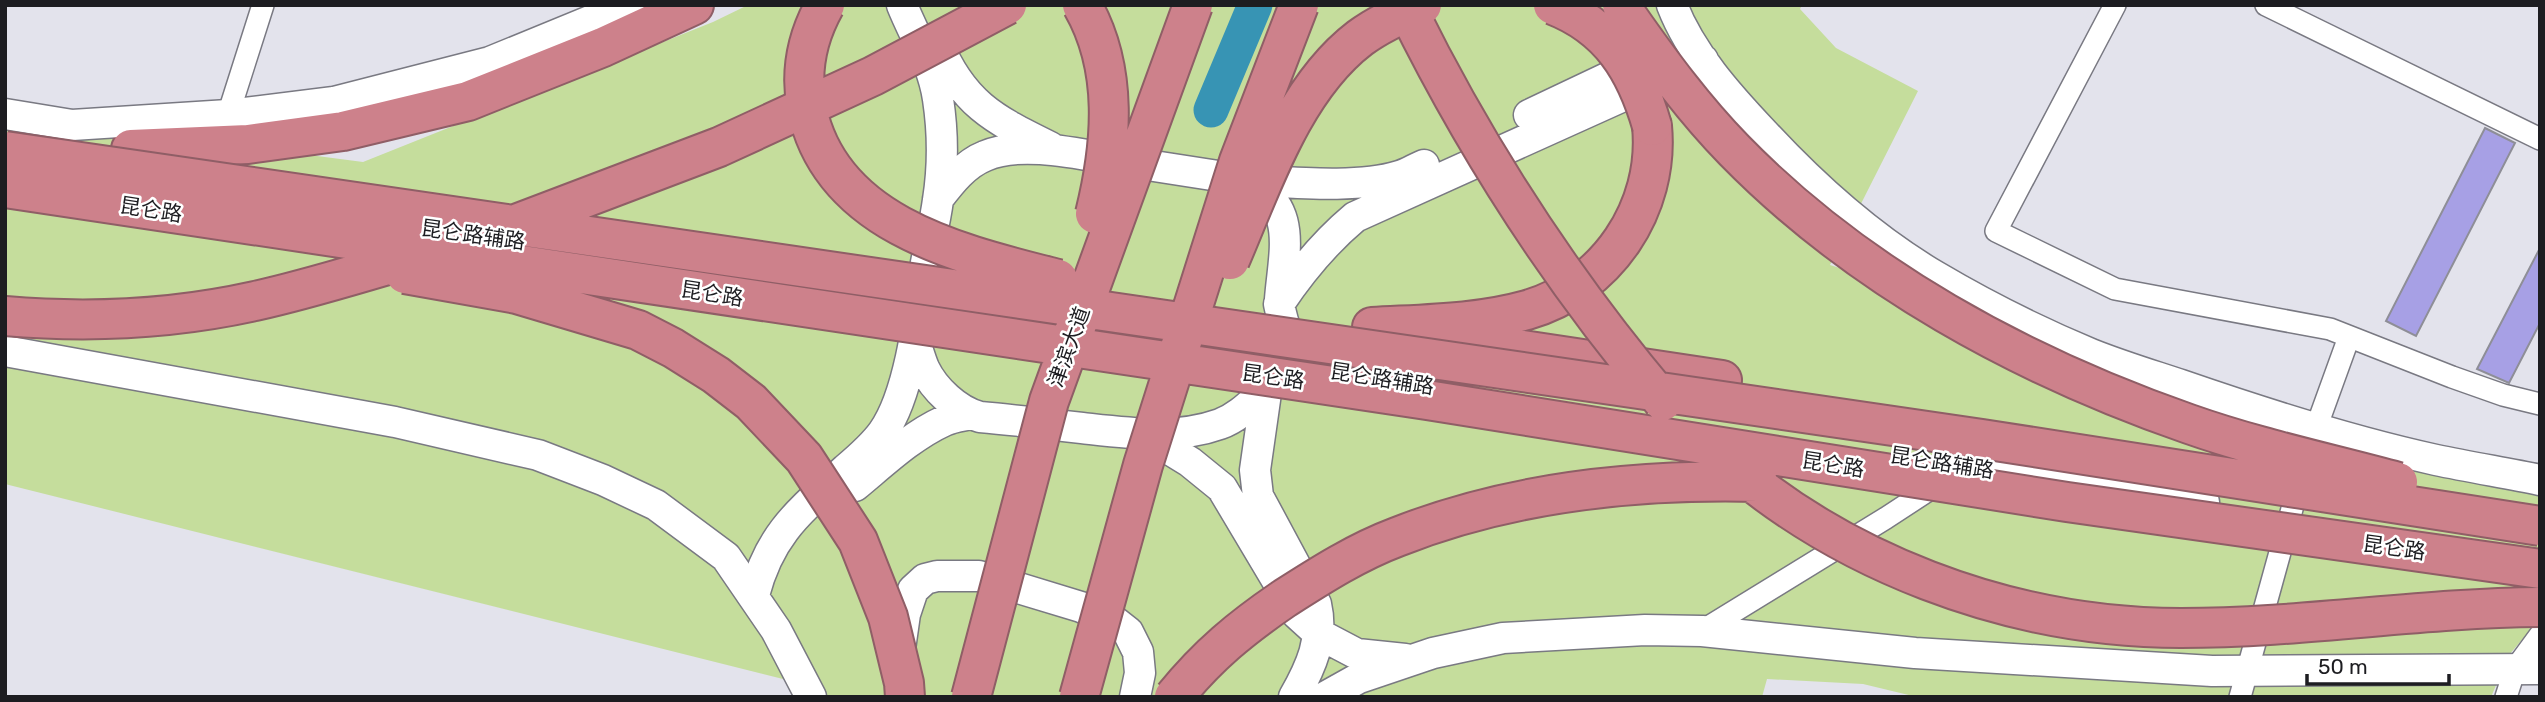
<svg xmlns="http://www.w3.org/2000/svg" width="2545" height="702" font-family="Rubik,'Noto Sans SC',sans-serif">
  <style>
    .green { fill: #c5dd9c }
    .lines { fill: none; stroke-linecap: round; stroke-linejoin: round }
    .river { stroke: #3794b4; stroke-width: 35 }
    .building { fill: #a7a0e5; stroke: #8e8e97; stroke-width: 2 }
    .street-casing { stroke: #797982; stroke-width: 24 }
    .secondary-casing { stroke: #797982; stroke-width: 33 }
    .highway-casing { stroke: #8f5e66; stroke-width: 42 }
    .street { stroke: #fff; stroke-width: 21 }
    .secondary { stroke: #fff; stroke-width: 30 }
    .highway { stroke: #cd818b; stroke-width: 38 }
    .highway-bridge-casing { stroke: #8f5e66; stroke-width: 42; stroke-linecap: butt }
    .highway-bridge { stroke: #cd818b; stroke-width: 38 }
    .labels { text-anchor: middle; stroke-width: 5; stroke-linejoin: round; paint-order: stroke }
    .street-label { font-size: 21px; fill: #1d1d21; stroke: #fff }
  </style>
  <rect width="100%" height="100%" fill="#e3e3ec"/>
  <path class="green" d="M748,5H1802L1800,9L1836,48L1918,91L1830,265L2540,483V561L2531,629L2509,655L2491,697H1917L1863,684L1767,679L1762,697H821L815,687L5,484V115L363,162L713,22Z"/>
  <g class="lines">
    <path class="river" d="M1211,110L1255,5"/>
  </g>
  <path class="building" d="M2485,128L2515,143L2416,336L2386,321Z
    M2540,248V323L2509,383L2477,369Z"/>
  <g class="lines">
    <g class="street-casing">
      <path id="street" d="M2115,5L1996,231L2115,289L2330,329L2452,377L2503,395L2540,404
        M2266,5L2540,139
        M228,115L263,5
        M2311,442L2349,337
        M1702,631L1886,518L1941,482
        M2240,697L2300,480
        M2506,697L2515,669L2540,635"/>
    </g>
    <g class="secondary-casing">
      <path id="secondary" d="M1672,5C1691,54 1729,96 1764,133C1814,187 1871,238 1935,276C1984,305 2038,332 2091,354C2121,366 2151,375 2181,385C2265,414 2349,441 2436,460C2470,467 2505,473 2540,480
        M937,42C962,103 993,119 1050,147
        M5,114L72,125L228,115L334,102L490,62L629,5
        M1529,115L1645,60
        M1245,180C1290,182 1357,189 1399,176C1407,174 1416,168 1424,165
        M938,199C951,182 965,164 985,156C1023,139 1087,156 1128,162C1166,168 1205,174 1244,180C1299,205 1284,249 1280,299
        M896,309C913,324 916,349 924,368C934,389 957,411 980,417C1014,420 1048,424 1082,428C1127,433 1176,440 1220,424C1250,413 1264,384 1293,372
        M5,351L395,422L538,455L603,480L656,505L726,557L776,630L811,697
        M1303,351C1286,339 1283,323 1279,304C1301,271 1324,243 1355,217L1703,60
        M1267,386L1255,470L1258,496L1316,604C1324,639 1311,667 1294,697
        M1146,435L1190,462L1222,488L1297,614L1319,634L1357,654L1405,659
        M1952,465L2204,502
        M855,486C883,463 911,436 944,421C952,417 962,416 971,414
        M754,595C770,533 800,511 846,469C859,458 873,446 883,432C910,394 919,314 925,268C929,245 935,223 938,200C943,168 943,132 938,99C933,65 915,37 902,5
        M900,649L905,614L913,590L925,579L937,576H979L1081,607L1114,621L1128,632L1138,652L1140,673L1135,697
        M1325,697L1359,678L1433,653L1503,638L1645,630L1702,631L1915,653L2212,671L2540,669"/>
    </g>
    <g class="highway-casing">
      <path id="highway" d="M131,149L248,144L343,131L468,101L603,47L694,5
        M1372,327C1424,324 1477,324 1527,310C1607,287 1660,208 1652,126
        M1437,337L1722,380"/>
    </g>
    <use href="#street" class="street"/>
    <use href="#secondary" class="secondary"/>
    <use href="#highway" class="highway"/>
    <g class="highway-bridge-casing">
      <path id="highway-bridge" d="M825,5C807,37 800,73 807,109C831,225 960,254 1058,279
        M1082,5C1119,69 1112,145 1095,214
        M1405,5C1476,150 1559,278 1663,401
        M1553,5C1610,27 1636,70 1652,126
        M1622,5L1628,17C1661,64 1694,109 1734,150C1858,277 2022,366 2189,424C2257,448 2328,463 2398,482
        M5,151L1982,439L2540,526
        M5,188L1427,400L2067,502L2540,569
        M516,224L719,147L873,76L1007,5
        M1230,260C1262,186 1293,89 1360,38C1379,24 1400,15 1422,5
        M405,274L517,294L638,330L673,348L716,375L751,402L804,458L858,541L888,617L904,683L905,697
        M5,316C87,323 174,319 255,301C310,289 365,271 419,256
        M1709,445C1834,562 2010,628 2181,628C2301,628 2420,608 2540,607
        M971,697L1049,401L1193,5
        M1079,697L1143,465L1239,161L1299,5
        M1174,697C1208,655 1241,628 1285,598C1321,575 1357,552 1397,537C1510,492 1637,479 1758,482"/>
    </g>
    <use href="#highway-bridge" class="highway-bridge"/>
  </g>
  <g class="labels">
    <g class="street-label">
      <text transform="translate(151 210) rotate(9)" y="7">昆仑路</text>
      <text transform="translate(473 235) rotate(8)" y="7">昆仑路辅路</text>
      <text transform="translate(712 294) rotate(9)" y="7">昆仑路</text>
      <text transform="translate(1069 347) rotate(-70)" y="7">津滨大道</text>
      <text transform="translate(1273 377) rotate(8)" y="7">昆仑路</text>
      <text transform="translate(1382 379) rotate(9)" y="7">昆仑路辅路</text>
      <text transform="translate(1942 463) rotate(9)" y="7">昆仑路辅路</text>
      <text transform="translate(1833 465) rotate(9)" y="7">昆仑路</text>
      <text transform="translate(2394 548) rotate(8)" y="7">昆仑路</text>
    </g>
  </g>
  <rect width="2545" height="702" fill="none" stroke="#1d1d21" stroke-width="14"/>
  <path d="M2307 674v10h142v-10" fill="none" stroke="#1d1d21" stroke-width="3.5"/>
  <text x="2318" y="674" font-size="21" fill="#1d1d21" stroke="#ffffff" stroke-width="5" paint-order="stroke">50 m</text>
</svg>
